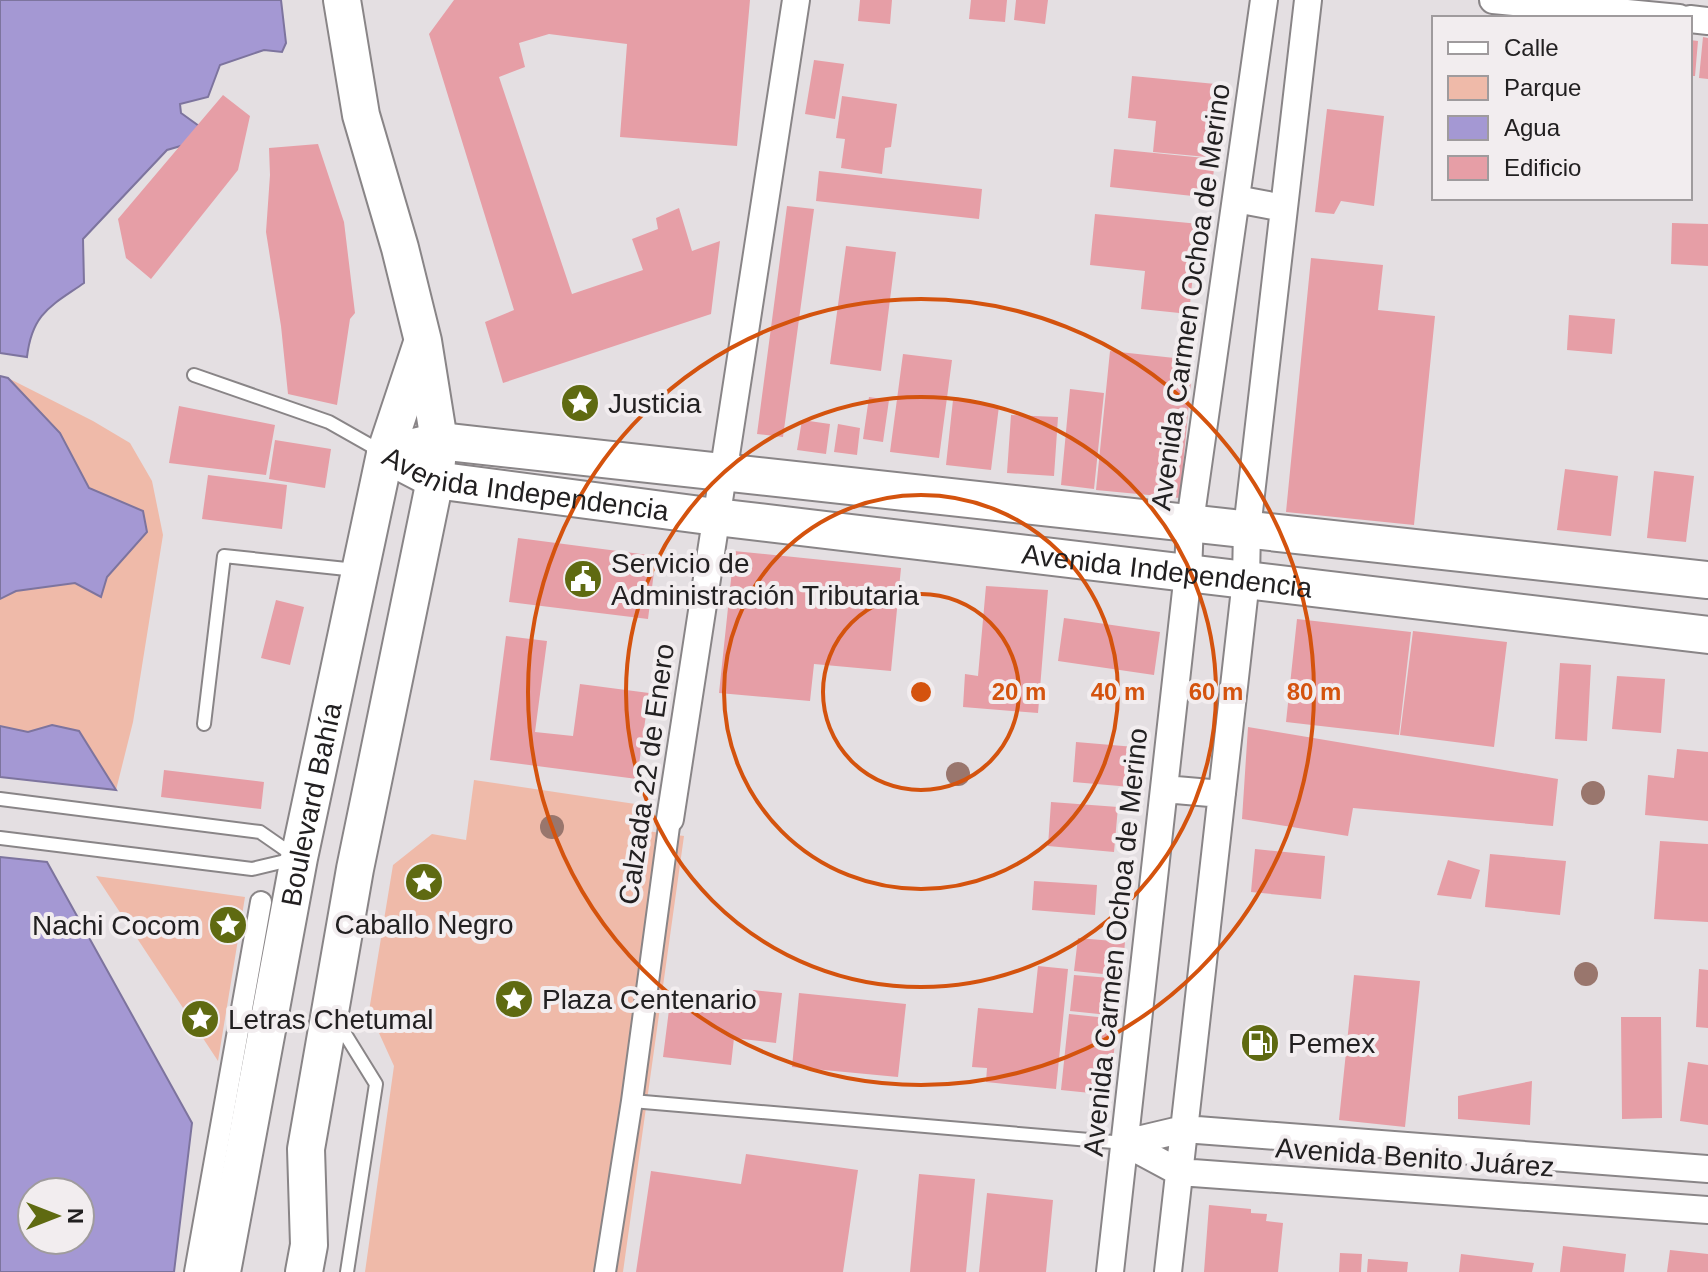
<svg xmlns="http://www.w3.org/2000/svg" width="1708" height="1272" font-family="Helvetica,sans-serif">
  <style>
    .green { fill: #efbaa9 }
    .water { fill: #a498d3; stroke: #7d749e; stroke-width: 2; fill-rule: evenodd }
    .building { fill: #e69ea6 }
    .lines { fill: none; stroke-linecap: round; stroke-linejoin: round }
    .service-casing { stroke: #898587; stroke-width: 16 }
    .pedestrian-casing { stroke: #898587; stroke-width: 24 }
    .minor-casing { stroke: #898587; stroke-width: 30 }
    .secondary-casing { stroke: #898587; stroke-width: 40 }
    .service { stroke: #fff; stroke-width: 12 }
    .pedestrian { stroke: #fff; stroke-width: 20 }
    .minor { stroke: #fff; stroke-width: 26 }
    .secondary { stroke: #fff; stroke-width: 36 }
    .tree { fill: #99766d }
    .ring { fill: none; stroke: #d4530e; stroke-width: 4 }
    .labels { text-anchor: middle; stroke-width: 8; stroke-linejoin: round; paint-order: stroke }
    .street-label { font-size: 28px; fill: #222021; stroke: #f2edef }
    .poi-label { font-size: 28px; fill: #222021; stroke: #f2edef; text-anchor: start }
    .centre { fill: #d4530e; stroke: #f2edef; stroke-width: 4 }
    .ring-label { font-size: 24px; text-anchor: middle; font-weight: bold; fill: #d4530e; stroke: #f2edef; stroke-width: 8; stroke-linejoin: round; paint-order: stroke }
  </style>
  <rect width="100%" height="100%" fill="#e4dfe2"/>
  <path class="green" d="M0,376L8,378L93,421L130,443L152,481L163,535L133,722L116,790L0,777Z
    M474,780L642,805L639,830L684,836L623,1272H365L394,1066L369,1011L393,865L432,834L466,840Z
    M96,876L245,897L218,1061Z"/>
  <path class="water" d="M0,0H281L286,43L282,52L264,50L220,65L208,97L180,104L181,113L199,126L198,141L167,150L83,239L84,283C51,306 32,313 27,357L0,353Z
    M0,376L8,378L60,433L89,488L143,511L147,532L107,577L101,597L75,583L16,591L0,599Z
    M52,725L79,731L116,790L0,777V726L28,732Z
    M0,857L47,862L192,1123L174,1272H0ZM80,1192V1240H32V1192Z"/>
  <path class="building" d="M454,0H750L737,146L620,137L627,44L549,34L519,43L525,67L499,77L572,294L643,270L632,239L658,229L656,218L679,208L692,251L720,241L711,314L503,383L485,322L514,310L429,34Z
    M860,0H892L890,24L858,21Z
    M971,0H1007L1005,22L969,19Z
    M1016,0H1048L1045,24L1014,20Z
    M1703,37L1708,38V79L1699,78Z
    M1690,40L1698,41L1695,76H1690Z
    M814,60L844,64L835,119L805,114Z
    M1132,76L1226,85L1218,158L1153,152L1156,121L1128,118Z
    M223,95L250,116L238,170L151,279L126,258L118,219Z
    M842,96L897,104L891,147L885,148L882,174L841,168L845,139L836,138Z
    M1327,109L1384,116L1374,206L1341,201L1334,214L1315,212Z
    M318,144L344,222L355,313L350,319L337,405L288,394L281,326L266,232L270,175L269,148Z
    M1114,149L1215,159L1211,198L1110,187Z
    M819,171L982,189L979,219L816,201Z
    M787,206L814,209L783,437L757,434Z
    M1095,214L1210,225L1205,275L1193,274L1189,314L1141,309L1145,271L1090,265Z
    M1672,223L1708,224V266L1671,264Z
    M846,246L896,252L881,371L830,364Z
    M1311,258L1383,265L1378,310L1435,316L1414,525L1286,512Z
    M1569,315L1615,319L1612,354L1567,350Z
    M1110,351L1193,360L1180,498L1096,490Z
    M903,354L952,360L939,458L890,452Z
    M1070,389L1104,393L1094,489L1061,485Z
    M869,397L889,400L883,442L863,439Z
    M953,400L999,406L991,470L946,465Z
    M179,406L275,425L266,475L169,463Z
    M1011,415L1058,417L1054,476L1007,473Z
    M802,420L830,424L826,454L797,450Z
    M838,424L860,428L857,455L834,452Z
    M275,440L331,449L325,488L269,479Z
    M1565,469L1618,476L1611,536L1557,530Z
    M1654,471L1694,476L1686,542L1647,538Z
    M208,475L287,485L282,529L202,519Z
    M518,538L656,556L648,619L509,602Z
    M734,551L901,568L891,671L814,664L810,701L719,693Z
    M986,586L1048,590L1038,713L963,707L965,674L978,676Z
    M276,600L304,607L290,665L261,658Z
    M1064,618L1160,632L1154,675L1058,661Z
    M1297,619L1411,632L1399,735L1286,722Z
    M1413,631L1507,642L1494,747L1400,735Z
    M506,636L547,641L535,732L573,736L580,684L649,693L637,779L490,760Z
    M1560,663L1591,665L1587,741L1555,739Z
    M1617,676L1665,679L1661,733L1612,729Z
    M1248,727L1558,779L1553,826L1353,808L1348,836L1242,819Z
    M1076,742L1135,747L1131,787L1073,782Z
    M1677,749L1708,752V821L1645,815L1648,775L1674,778Z
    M164,770L264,782L261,809L161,797Z
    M1051,802L1118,807L1114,852L1048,846Z
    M1660,841L1708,844V922L1654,919Z
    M1255,849L1325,856L1321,899L1251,892Z
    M1490,854L1566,861L1560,915L1485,907Z
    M1448,860L1480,870L1471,899L1437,895Z
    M1034,881L1097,885L1095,915L1032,910Z
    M1078,938L1125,942L1122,976L1074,971Z
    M1038,966L1068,969L1056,1089L986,1082L987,1068L972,1067L978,1008L1033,1013Z
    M1699,969L1708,970V1028L1696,1027Z
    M1074,975L1122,979L1118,1016L1070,1011Z
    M1354,975L1420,981L1405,1127L1339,1120Z
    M753,990L782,993L776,1043L734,1038L731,1065L663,1057L670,1002L750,1011Z
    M799,993L906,1004L898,1077L792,1067Z
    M1069,1014L1117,1019L1110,1095L1061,1090Z
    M1621,1017H1661L1662,1118L1622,1119Z
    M1688,1062L1708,1065V1125L1680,1121Z
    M1532,1081L1530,1125L1458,1119V1096Z
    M746,1154L858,1170L843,1272H636L651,1171L741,1184Z
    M919,1174L975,1179L966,1272H910Z
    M987,1193L1053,1200L1046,1272H979Z
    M1209,1205L1251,1209V1213L1267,1214L1266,1221L1283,1223L1278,1272H1204Z
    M1563,1246L1626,1254L1624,1272H1560Z
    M1670,1250L1708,1254V1272H1667Z
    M1340,1253L1362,1254L1361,1272H1339Z
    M1461,1254L1534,1263L1532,1272H1459Z
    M1368,1259L1408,1262L1407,1272H1367Z"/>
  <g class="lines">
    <g class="service-casing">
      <path id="service" d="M194,375L329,422L382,452
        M204,724L224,556L356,570
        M0,799L260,832L296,857
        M0,838L252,869L294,859
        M337,1021L376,1084L347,1272
        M632,1101L1125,1143"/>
    </g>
    <g class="pedestrian-casing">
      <path id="pedestrian" d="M195,1272L261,902
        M605,1272L632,1101L670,819"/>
    </g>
    <g class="minor-casing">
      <path id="minor" d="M1493,0L1679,18
        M1690,19L1708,21
        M1236,199L1284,208
        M1164,789L1222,794
        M670,819L796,0
        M1125,1143L1179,1172L1708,1210
        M1125,1143L1184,1129L1708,1169
        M1110,1272L1188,573L1190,522L1264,0
        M1168,1272L1246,580L1247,529L1308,0"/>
    </g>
    <g class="secondary-casing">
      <g id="secondary">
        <path id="s1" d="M385,454L435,480L716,517L1708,635"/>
        <path d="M385,454L439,441L1708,580"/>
        <path id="s2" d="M222,1272L299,858L385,454L421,346"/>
        <path d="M304,1272L309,1245L306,1149L355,869L435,480L439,441L423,341L400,248L361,115L342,0"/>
      </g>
    </g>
    <use href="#service" class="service"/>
    <use href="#pedestrian" class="pedestrian"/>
    <use href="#minor" class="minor"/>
    <use href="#secondary" class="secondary"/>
  </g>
  <g class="tree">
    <circle cx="958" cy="774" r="12"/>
    <circle cx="1593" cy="793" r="12"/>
    <circle cx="552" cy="827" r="12"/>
    <circle cx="1586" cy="974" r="12"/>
  </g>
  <g class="ring">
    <circle cx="921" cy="692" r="98"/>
    <circle cx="921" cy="692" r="197"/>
    <circle cx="921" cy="692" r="295"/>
    <circle cx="921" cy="692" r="393"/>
  </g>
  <defs>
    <g id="sight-disc" transform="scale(2)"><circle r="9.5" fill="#5f6a11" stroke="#f2edef"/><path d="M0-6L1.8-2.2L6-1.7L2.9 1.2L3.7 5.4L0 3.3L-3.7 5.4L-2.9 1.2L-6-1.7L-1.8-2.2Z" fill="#fff"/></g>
    <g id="civic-disc" transform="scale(2)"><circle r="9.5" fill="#5f6a11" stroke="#f2edef"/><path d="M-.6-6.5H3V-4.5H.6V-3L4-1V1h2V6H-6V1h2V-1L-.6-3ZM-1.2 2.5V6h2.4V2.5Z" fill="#fff"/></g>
    <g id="fuel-disc" transform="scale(2)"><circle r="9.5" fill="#5f6a11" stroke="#f2edef"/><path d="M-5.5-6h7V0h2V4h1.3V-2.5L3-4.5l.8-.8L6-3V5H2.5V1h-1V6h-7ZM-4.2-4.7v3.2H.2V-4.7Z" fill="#fff"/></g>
  </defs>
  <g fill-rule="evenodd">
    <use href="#sight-disc" x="580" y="403"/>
    <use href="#civic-disc" x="583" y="579"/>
    <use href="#sight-disc" x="424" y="882"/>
    <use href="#sight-disc" x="228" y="925"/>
    <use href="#sight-disc" x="514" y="999"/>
    <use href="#sight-disc" x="200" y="1019"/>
    <use href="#fuel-disc" x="1260" y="1043"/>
  </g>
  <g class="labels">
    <g class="street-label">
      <text transform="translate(1190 297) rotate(-82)" y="10">Avenida Carmen Ochoa de Merino</text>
      <text dy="10" stroke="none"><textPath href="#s1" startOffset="146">Avenida Independencia</textPath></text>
      <text dy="10" stroke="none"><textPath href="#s1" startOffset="794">Avenida Independencia</textPath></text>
      <text transform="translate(646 774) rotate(-82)" y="10">Calzada 22 de Enero</text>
      <text dy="10" stroke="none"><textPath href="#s2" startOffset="476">Boulevard Bahía</textPath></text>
      <text transform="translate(1115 942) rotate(-84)" y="10">Avenida Carmen Ochoa de Merino</text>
      <text transform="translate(1415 1157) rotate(4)" y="10">Avenida Benito Juárez</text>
    </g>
    <g class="poi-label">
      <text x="608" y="413">Justicia</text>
      <text x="611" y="573">Servicio de<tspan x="611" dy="32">Administración Tributaria</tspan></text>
      <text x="424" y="934" text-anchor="middle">Caballo Negro</text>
      <text x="200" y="935" text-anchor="end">Nachi Cocom</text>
      <text x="542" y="1009">Plaza Centenario</text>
      <text x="228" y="1029">Letras Chetumal</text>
      <text x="1288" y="1053">Pemex</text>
    </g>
  </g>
  <circle cx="921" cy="692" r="12" class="centre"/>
  <g class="ring-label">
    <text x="1019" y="700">20 m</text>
    <text x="1118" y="700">40 m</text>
    <text x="1216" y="700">60 m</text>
    <text x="1314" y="700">80 m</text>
  </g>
  <rect x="1432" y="16" width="260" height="184" fill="#f2edef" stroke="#9f9b9d" stroke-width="2"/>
  <rect x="1448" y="42" width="40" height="12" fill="#ffffff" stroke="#9f9b9d" stroke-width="2"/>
  <text x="1504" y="56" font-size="24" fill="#222021">Calle</text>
  <rect x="1448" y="76" width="40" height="24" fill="#efbaa9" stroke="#9f9b9d" stroke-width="2"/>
  <text x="1504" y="96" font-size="24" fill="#222021">Parque</text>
  <rect x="1448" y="116" width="40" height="24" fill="#a498d3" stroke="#9f9b9d" stroke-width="2"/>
  <text x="1504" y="136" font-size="24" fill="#222021">Agua</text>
  <rect x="1448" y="156" width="40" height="24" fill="#e69ea6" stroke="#9f9b9d" stroke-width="2"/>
  <text x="1504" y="176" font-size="24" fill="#222021">Edificio</text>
  <g transform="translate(56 1216) rotate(90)"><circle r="38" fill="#f2edef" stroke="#9f9b9d" stroke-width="2"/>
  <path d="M0-6L14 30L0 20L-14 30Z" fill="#5f6a11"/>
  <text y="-12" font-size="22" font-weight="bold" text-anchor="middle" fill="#222021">N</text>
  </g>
</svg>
